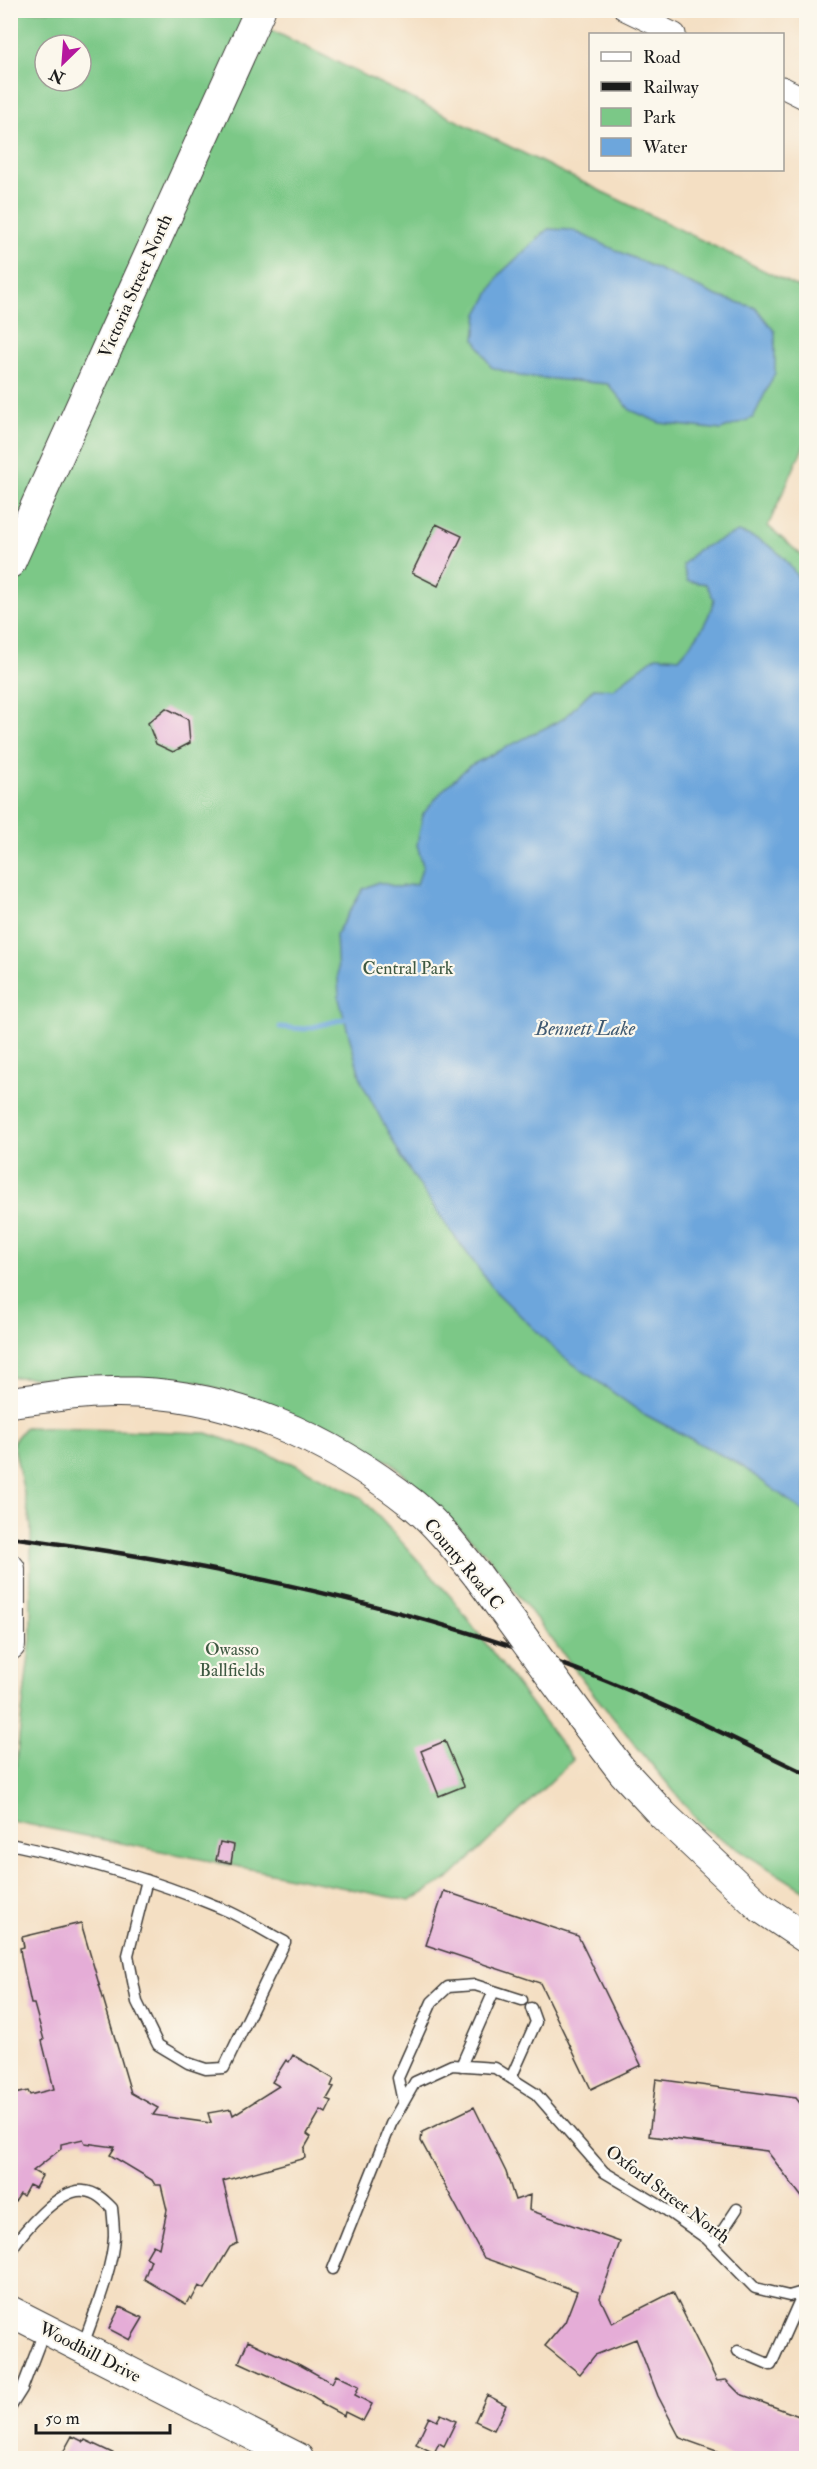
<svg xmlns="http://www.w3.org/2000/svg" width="817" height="2469" font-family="'IM FELL Double Pica',serif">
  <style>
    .green { fill: #7bc887; stroke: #4c7252; stroke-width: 1.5; fill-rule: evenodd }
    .water { fill: #6da6dc; stroke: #44617c; stroke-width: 1.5 }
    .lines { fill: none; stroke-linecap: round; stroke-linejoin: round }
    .stream { stroke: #6da6dc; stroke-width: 5 }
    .building { fill: #e5add7 }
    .lane-casing { stroke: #3c3935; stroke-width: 13 }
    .street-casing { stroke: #3c3935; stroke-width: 23 }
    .secondary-casing { stroke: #3c3935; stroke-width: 32 }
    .lane { stroke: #fff; stroke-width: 10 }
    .street { stroke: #fff; stroke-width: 21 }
    .secondary { stroke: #fff; stroke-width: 30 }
    .rail { stroke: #1c1c1c; stroke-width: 4.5 }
    .secondary-bridge-casing { stroke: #3c3935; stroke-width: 32; stroke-linecap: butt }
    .secondary-bridge { stroke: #fff; stroke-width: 30 }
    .labels { text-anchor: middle; stroke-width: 4.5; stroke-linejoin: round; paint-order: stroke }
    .street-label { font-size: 18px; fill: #1c1c1c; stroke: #fbf7ec }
    .park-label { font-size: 18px; fill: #3d5841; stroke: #fbf7ec }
    .water-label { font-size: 20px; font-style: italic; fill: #405a72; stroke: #fbf7ec }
  </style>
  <rect width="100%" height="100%" fill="#fbf7ec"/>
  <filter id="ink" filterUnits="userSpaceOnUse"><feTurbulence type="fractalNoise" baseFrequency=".0167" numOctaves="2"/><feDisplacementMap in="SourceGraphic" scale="12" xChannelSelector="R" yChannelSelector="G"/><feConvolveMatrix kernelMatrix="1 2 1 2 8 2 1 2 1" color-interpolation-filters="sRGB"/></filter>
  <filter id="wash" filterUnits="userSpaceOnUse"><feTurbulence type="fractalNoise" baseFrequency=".008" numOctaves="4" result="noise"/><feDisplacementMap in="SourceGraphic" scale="24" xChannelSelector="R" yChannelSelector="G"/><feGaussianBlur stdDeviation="1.35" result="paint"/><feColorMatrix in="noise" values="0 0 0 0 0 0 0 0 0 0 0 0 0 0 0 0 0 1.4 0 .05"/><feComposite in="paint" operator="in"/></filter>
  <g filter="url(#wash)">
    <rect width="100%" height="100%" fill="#f4dfc3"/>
    <path class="green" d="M11,11H232L806,291V441L768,526L806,559V1892L704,1828L596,1697L489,1557L391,1462L197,1381L11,1377ZM45,45H81V81H45Z
      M25,1427L207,1433L292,1463L361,1497L452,1598L573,1760L451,1877L410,1901L11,1821V1804L31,1638V1526L13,1442Z"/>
    <path class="water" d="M548,229L572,230L717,296L756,308L775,332V373L753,418L721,430L660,423L630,410L608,384L519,376L491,367L475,339L478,314L500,274Z
      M738,532C773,541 789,560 806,591V1513L740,1465L642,1413L562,1356L495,1291L450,1230L404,1162L362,1083L339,999L336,934L363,889L378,882L397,887L417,884L423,866L417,845L423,814L443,790L469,766L563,719L594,688L613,689L656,656L679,658C696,639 707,625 714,600L706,584L687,581L683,565L697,550Z"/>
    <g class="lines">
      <path class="stream" d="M280,1027L305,1029L344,1019"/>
    </g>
    <g id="blocks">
      <path class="building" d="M436,524L462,536L438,586L412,573Z
        M166,708L188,719L190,743L173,752L156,744L148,723Z
        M445,1741L464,1786L439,1796L421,1751Z
        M220,1842L234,1845L231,1863L216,1860Z
        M444,1891L578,1936L641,2065L591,2089L540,1983L426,1945Z
        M81,1923L131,2093L158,2108L153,2115L211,2123L208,2113L231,2109L233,2115L279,2086L272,2082L286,2060L289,2062L293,2055L334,2079L331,2086L334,2087L327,2099L332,2101L326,2113L321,2110L307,2134L311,2137L304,2149L305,2158L223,2181L238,2243L230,2247L205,2289L199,2286L192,2299L190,2297L186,2304L144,2279L151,2260L146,2257L153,2245L159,2248L167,2210L161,2185H155L152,2180L110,2155L115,2147L85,2143L83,2139L61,2144V2149L33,2171L42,2176L35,2188L29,2185L23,2196L20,2194L10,2210V2095L28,2091L30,2095L54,2089L42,2041L44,2040L34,2004H31L21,1956L20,1948L24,1947L22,1937Z
        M656,2079L796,2098L807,2112V2204L767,2151L649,2136Z
        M474,2107L506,2172L515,2200L530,2195L529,2210L620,2242L600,2298L612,2323L673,2292L717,2381L726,2380L740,2394L807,2419V2458H736L680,2438L658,2396L636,2339L595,2355L580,2374L545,2346L565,2322L577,2291L484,2258L421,2141L422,2132Z
        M120,2307L143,2318L130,2340L109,2329Z
        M248,2341L300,2365L332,2383L336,2375L359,2386L355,2395L372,2404L363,2421L345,2412L344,2416L321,2404L322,2402L309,2394L239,2362Z
        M487,2395L506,2405L494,2430L475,2421Z
        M441,2414L456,2421L444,2446L439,2443L434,2453L416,2444L429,2417L437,2421Z
        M72,2436L84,2442L85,2440L123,2458H60Z"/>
    </g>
  </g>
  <g filter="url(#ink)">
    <use href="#blocks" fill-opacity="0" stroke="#3c3935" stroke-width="1.5"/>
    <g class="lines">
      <g class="lane-casing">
        <path id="lane" d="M10,1844C81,1859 149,1878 216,1906C240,1915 262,1930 285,1942L224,2068L206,2069L188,2063L158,2045L137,2002L128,1955L147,1880
          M461,2066L494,1991
          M511,2078L536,2022L531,2008
          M403,2102L398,2078L432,2002L448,1987L475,1985L522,2000
          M713,2245L737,2209
          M10,2252C22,2232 59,2188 84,2191C96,2192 104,2200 112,2208C113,2217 114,2227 114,2236C113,2268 94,2314 83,2345
          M333,2269L391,2124L415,2082L452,2065L495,2068L536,2094L604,2172L656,2203L707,2239L755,2288L789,2296L806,2291
          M738,2351L771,2365L803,2293
          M10,2408L22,2389L45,2329"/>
      </g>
      <g class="street-casing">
        <path id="street" d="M625,10L675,34
          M782,87L806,99"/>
      </g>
      <g class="secondary-casing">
        <path id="secondary" d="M10,563L260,10
          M10,1402C47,1398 82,1391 119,1392C229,1392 329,1437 414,1505C438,1525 458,1551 478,1576
          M10,1569V1645
          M581,1717L623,1772L663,1815L760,1907L806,1938
          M10,2311L298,2458"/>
      </g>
      <use href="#lane" class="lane"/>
      <use href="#street" class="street"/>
      <use href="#secondary" class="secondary"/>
      <path class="rail" d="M10,1537C192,1561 372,1597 545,1658C635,1689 721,1732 806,1774"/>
      <g class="secondary-bridge-casing">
        <path id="secondary-bridge" d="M478,1576L581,1717"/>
      </g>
      <use href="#secondary-bridge" class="secondary-bridge"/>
    </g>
  </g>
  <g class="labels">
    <g class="street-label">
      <text transform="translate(135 286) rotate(-66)" y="6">Victoria Street North</text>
      <text transform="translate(464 1564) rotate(50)" y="6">County Road C</text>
      <text transform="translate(668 2194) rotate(37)" y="6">Oxford Street North</text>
      <text transform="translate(90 2352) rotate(27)" y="6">Woodhill Drive</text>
    </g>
    <g class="park-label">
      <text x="408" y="974">Central Park</text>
      <text x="232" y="1655">Owasso<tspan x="232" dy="21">Ballfields</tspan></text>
    </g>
    <g class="water-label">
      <text x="585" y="1035">Bennett Lake</text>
    </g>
  </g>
  <rect width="817" height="2469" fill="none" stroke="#fbf7ec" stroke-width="36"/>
  <rect x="589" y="33" width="195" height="138" fill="#fbf7ec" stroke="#a29f99" stroke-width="1.5"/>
  <rect x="601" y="52" width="30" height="9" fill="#ffffff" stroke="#a29f99" stroke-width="1.5"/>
  <text x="643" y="63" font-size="18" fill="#1c1c1c">Road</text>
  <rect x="601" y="82" width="30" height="9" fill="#1c1c1c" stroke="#a29f99" stroke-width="1.5"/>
  <text x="643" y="93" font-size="18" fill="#1c1c1c">Railway</text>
  <rect x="601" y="108" width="30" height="18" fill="#7bc887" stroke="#a29f99" stroke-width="1.5"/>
  <text x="643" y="123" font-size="18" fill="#1c1c1c">Park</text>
  <rect x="601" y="138" width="30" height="18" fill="#6da6dc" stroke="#a29f99" stroke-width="1.5"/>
  <text x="643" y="153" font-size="18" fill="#1c1c1c">Water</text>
  <g transform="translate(63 63) rotate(205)"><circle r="28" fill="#fbf7ec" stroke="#a29f99" stroke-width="1.5"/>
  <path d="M0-4.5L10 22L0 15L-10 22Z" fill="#b5179e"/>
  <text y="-9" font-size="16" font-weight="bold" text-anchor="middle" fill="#1c1c1c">N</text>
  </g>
  <path d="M36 2424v9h134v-9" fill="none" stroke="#1c1c1c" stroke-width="3"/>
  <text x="45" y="2424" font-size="18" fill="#1c1c1c" stroke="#fbf7ec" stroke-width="4.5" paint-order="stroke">50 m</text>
</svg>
